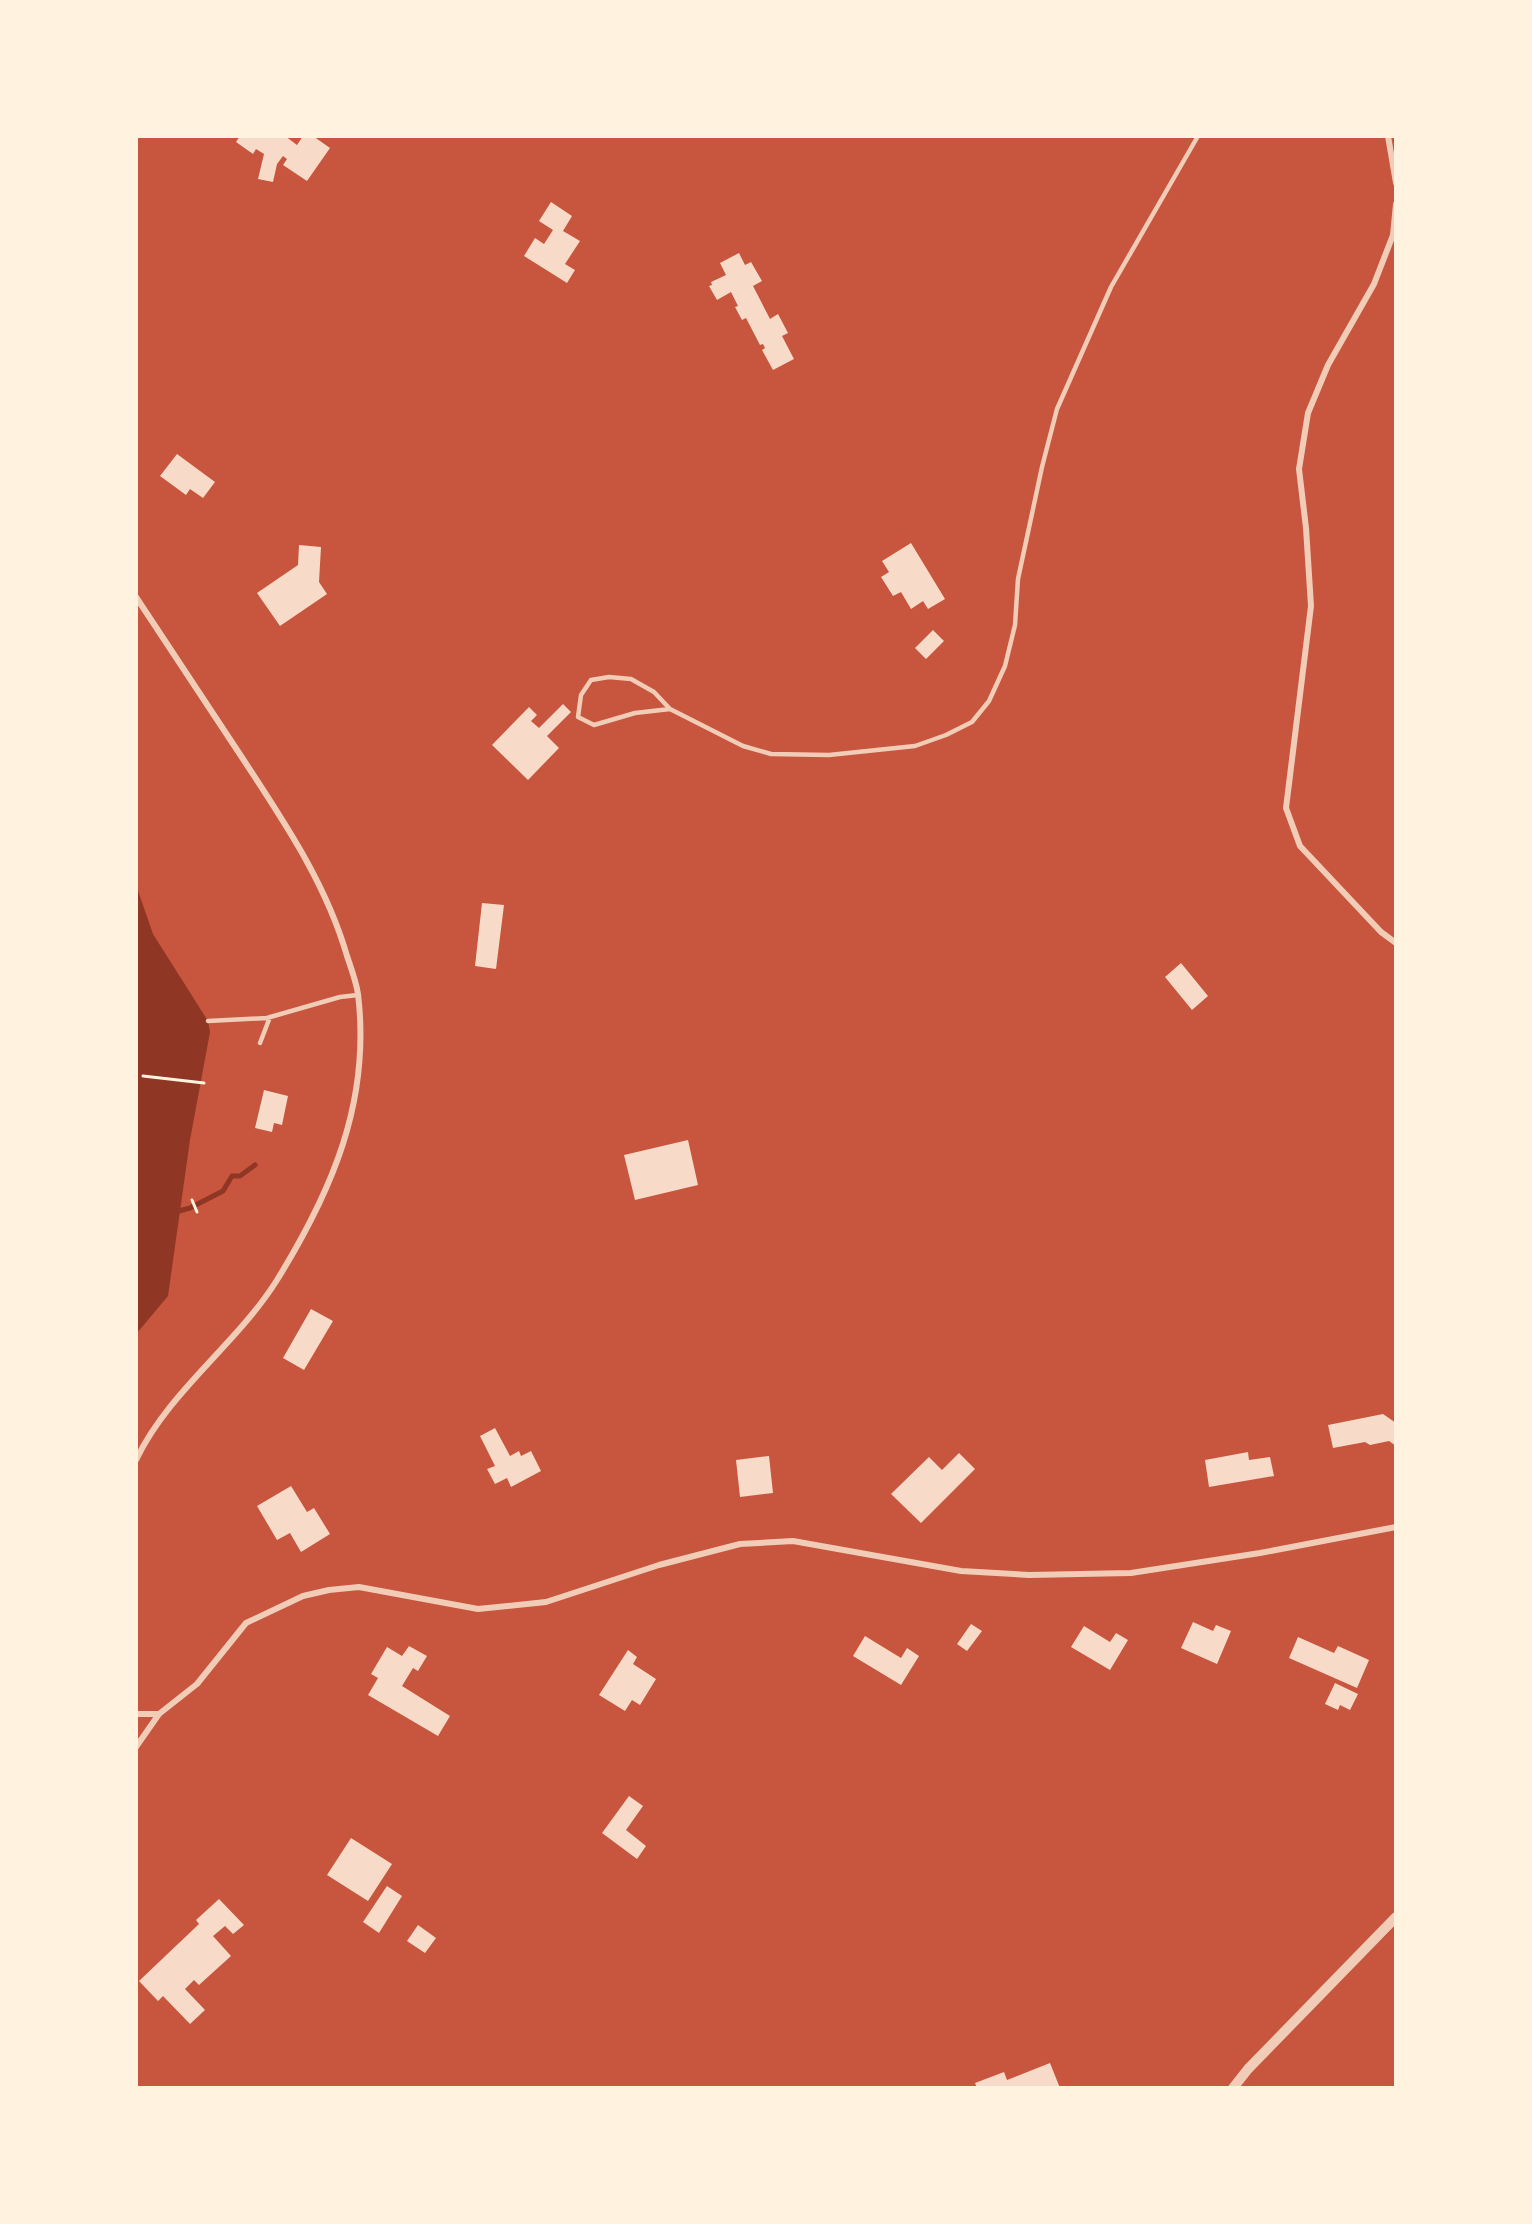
<svg xmlns="http://www.w3.org/2000/svg" width="1532" height="2224" font-family="'IBM Plex Sans',sans-serif">
  <style>
    .water { fill: #8f3625 }
    .lines { fill: none; stroke-linecap: round; stroke-linejoin: round }
    .stream { stroke: #8f3625; stroke-width: 5 }
    .building { fill: #f7dbc8 }
    .path { stroke: #fff3e0; stroke-width: 3 }
    .service { stroke: #f1ccb7; stroke-width: 4.5 }
    .minor { stroke: #f1ccb7; stroke-width: 6 }
    .tertiary { stroke: #f1ccb7; stroke-width: 10 }
  </style>
  <rect width="100%" height="100%" fill="#c8553d"/>
  <path class="water" d="M136,885L153,934L208,1021L210,1032L190,1140L168,1296L137,1333Z"/>
  <g class="lines">
    <path class="stream" d="M175,1212L190,1208L223,1191L232,1176H240L255,1165"/>
  </g>
  <path class="building" d="M240,136H285L297,145L303,136H313L330,148L307,181L283,165L287,159L283,156L277,164L273,182L258,179L264,154L256,149L253,154L236,142Z
    M551,202L572,216L563,231L580,241L565,264L575,270L567,283L524,256L535,238L544,244L553,230L539,221Z
    M739,253L745,265L751,262L762,281L753,286L770,319L778,314L788,333L782,336L794,359L773,370L762,350L765,348L763,344L760,345L746,318L742,320L735,307L738,306L731,292L717,300L709,286L712,285L711,282L726,275L720,263Z
    M177,454L215,482L203,498L190,489L186,495L160,476Z
    M911,543L945,599L928,609L923,601L911,609L901,592L893,596L881,577L889,572L882,561Z
    M299,545L321,547L319,582L327,594L280,626L257,593L298,565Z
    M933,630L944,641L926,659L915,648Z
    M563,704L571,712L547,736L559,748L528,780L492,745L529,707L537,715L531,721L539,728Z
    M482,903L504,905L496,969L475,966Z
    M1181,963L1208,996L1192,1010L1165,977Z
    M264,1090L288,1096L282,1125L274,1123L272,1132L255,1128Z
    M688,1140L698,1185L635,1200L624,1155Z
    M311,1309L333,1321L304,1370L283,1358Z
    M1383,1414L1396,1423V1446L1389,1441L1370,1445L1365,1442L1333,1448L1328,1425Z
    M495,1428L510,1456L519,1451L521,1456L531,1451L541,1471L511,1487L507,1478L495,1484L487,1469L495,1466L480,1436Z
    M1248,1452L1249,1460L1270,1457L1274,1476L1209,1487L1205,1460Z
    M959,1453L975,1469L921,1523L891,1494L929,1457L942,1470Z
    M769,1456L773,1493L740,1497L736,1460Z
    M291,1486L307,1512L314,1508L330,1534L301,1552L290,1533L277,1540L257,1506Z
    M1193,1622L1213,1631L1216,1625L1231,1631L1217,1664L1181,1648Z
    M971,1624L982,1631L967,1651L957,1644Z
    M1084,1626L1110,1642L1116,1633L1128,1640L1110,1670L1071,1647Z
    M865,1636L901,1658L907,1648L919,1656L901,1685L853,1656Z
    M1298,1637L1334,1653L1338,1646L1369,1660L1357,1688L1289,1658Z
    M409,1646L427,1656L418,1671L413,1668L402,1686L450,1716L438,1736L368,1695L378,1678L371,1674L387,1647L402,1656Z
    M628,1650L637,1657L633,1664L656,1679L640,1705L632,1700L625,1711L599,1695Z
    M1335,1683L1358,1694L1350,1710L1340,1705L1338,1710L1325,1704Z
    M629,1796L643,1806L626,1830L646,1846L637,1859L602,1833Z
    M351,1838L392,1864L368,1901L327,1875Z
    M387,1886L402,1896L379,1933L363,1922Z
    M219,1899L244,1925L233,1934L225,1926L213,1936L231,1956L199,1985L194,1980L185,1989L205,2010L190,2024L163,1996L158,2001L139,1981L199,1924L196,1920Z
    M418,1925L436,1938L425,1953L407,1941Z
    M1050,2063L1060,2088H977L975,2083L1004,2072L1007,2080Z"/>
  <g class="lines">
    <path class="path" d="M143,1076L204,1083
      M192,1200L197,1212"/>
    <path class="service" d="M670,709L635,713L594,725L578,717L581,695L591,680L609,677L631,679L654,692L670,709L743,746L771,754L829,755L915,746L946,735L972,722L989,701L1005,666L1015,625L1018,579L1042,467L1057,409L1111,287L1198,136
      M208,1021L267,1018L340,997L358,995
      M260,1043L270,1017"/>
    <path class="minor" d="M1388,136L1396,183
      M1396,204L1393,235L1374,284L1328,365L1308,413L1299,469L1306,528L1311,606L1286,808L1300,846L1381,932L1396,943
      M136,597C172,651 207,705 243,759C284,822 326,883 347,956C351,968 356,981 358,994C371,1101 332,1191 277,1280C237,1344 169,1391 136,1460
      M136,1714H159
      M136,1747L159,1714L197,1684L246,1623L303,1596L329,1590L359,1587L478,1609L546,1602L659,1565L740,1544L793,1541L961,1571L1029,1575L1131,1573L1260,1553L1396,1527"/>
    <path class="tertiary" d="M1233,2088L1248,2069L1396,1917"/>
  </g>
  <rect width="1532" height="2224" fill="none" stroke="#fff3e0" stroke-width="276"/>
</svg>
